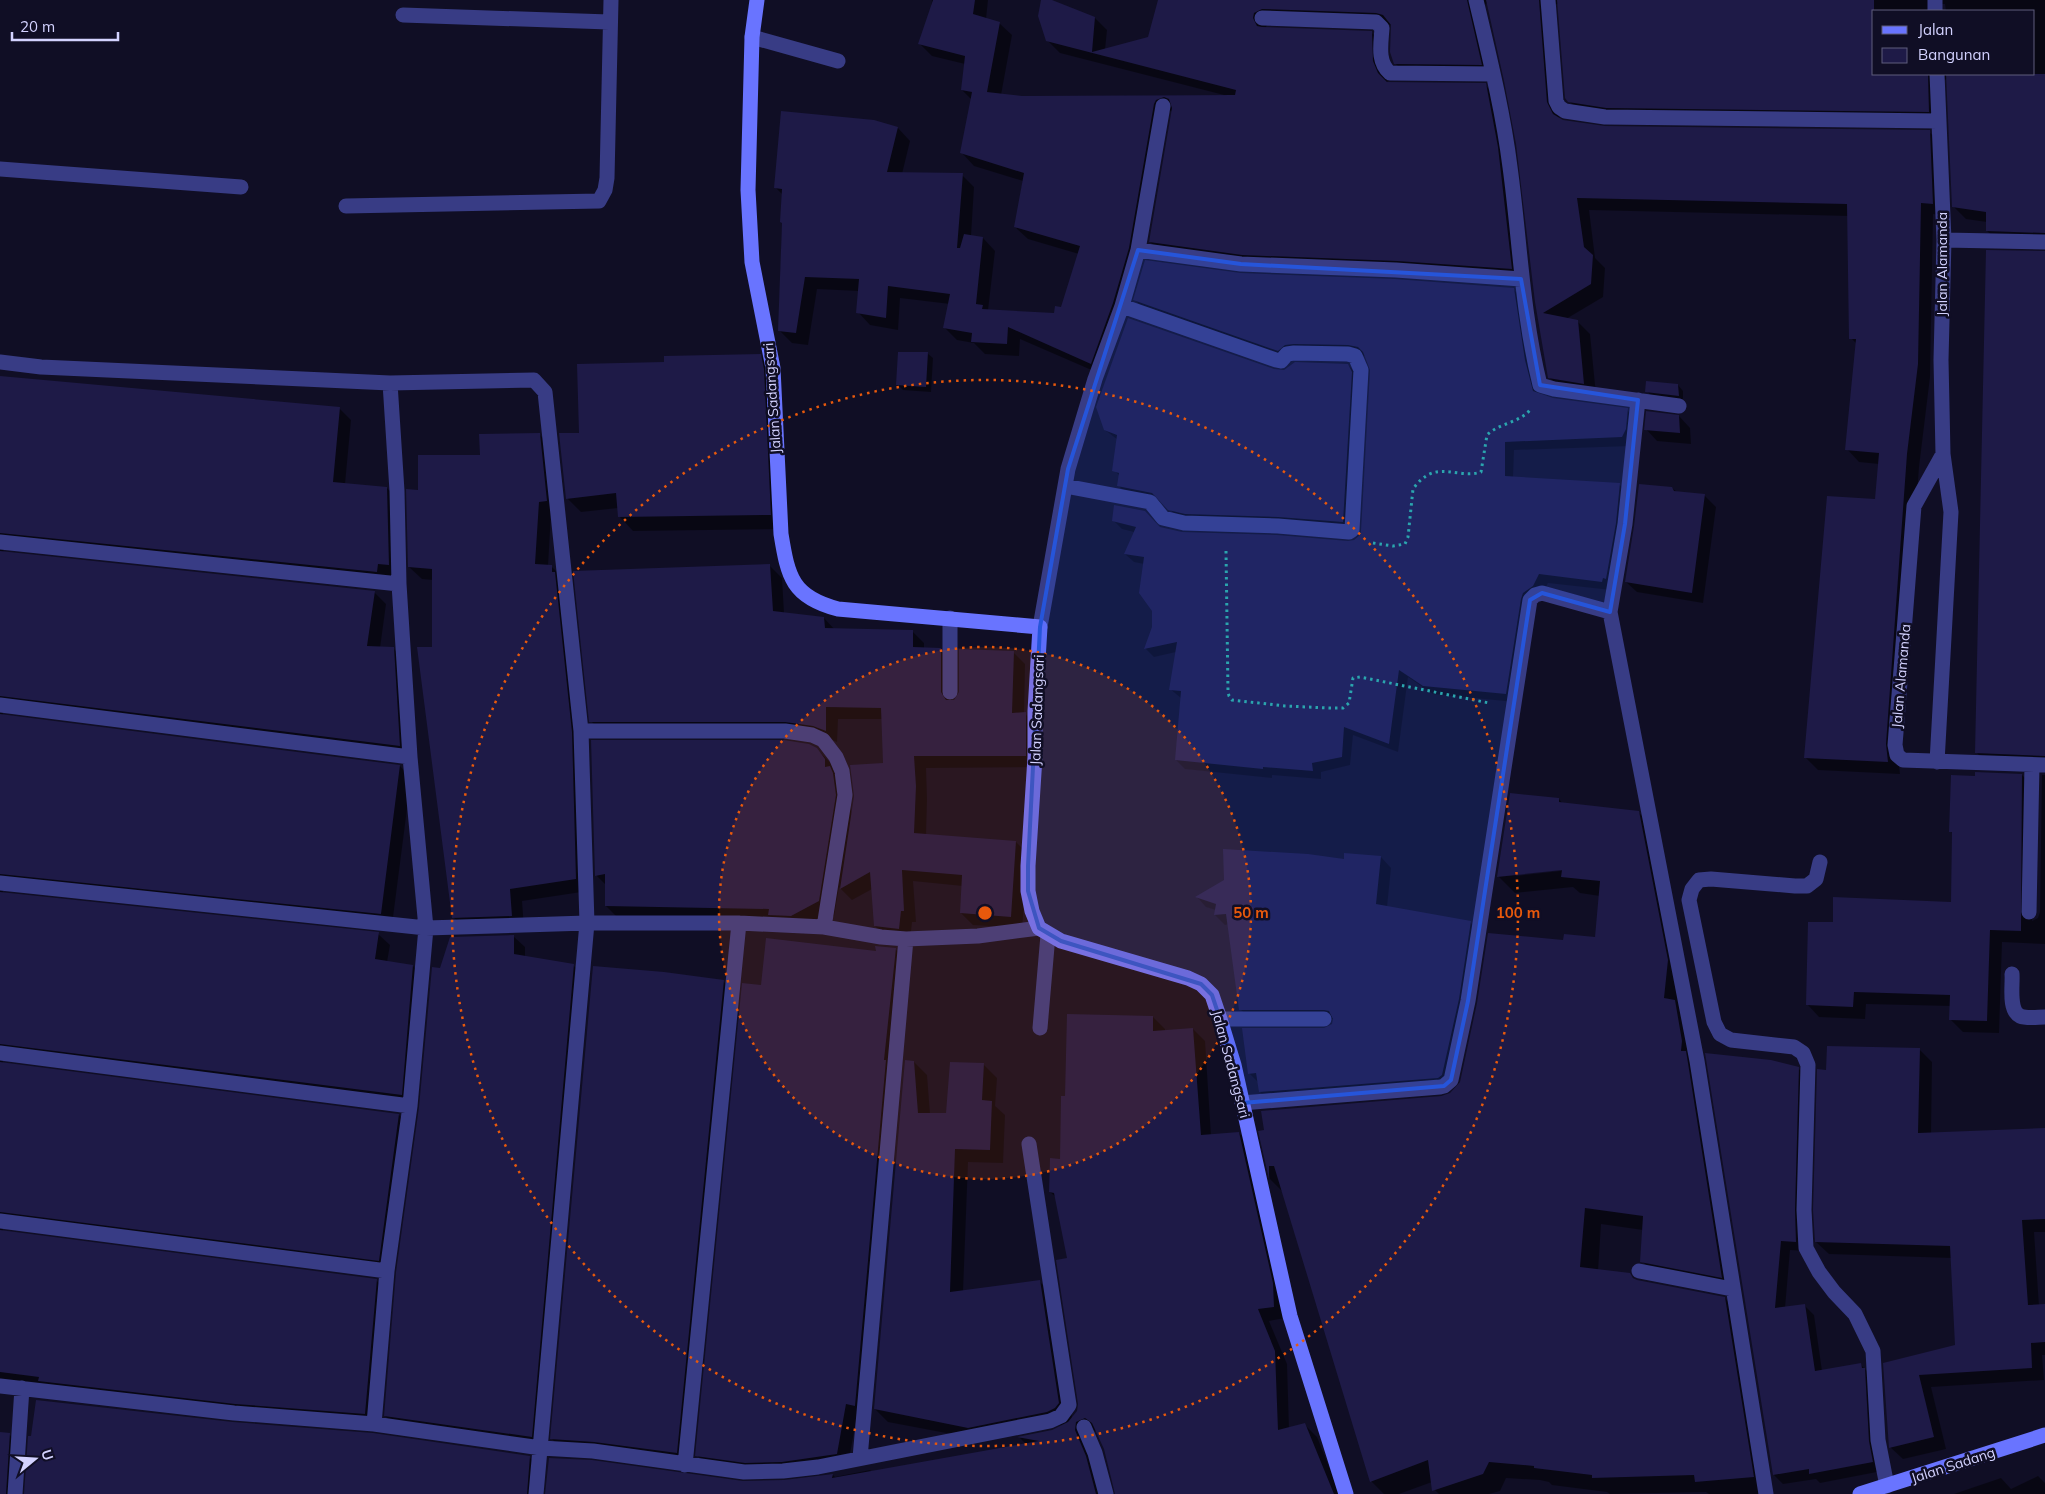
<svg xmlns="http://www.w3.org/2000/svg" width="2045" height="1494" font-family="Mulish,sans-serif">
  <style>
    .shadow { fill: #0007; fill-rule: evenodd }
    .building { fill: #1e1a47 }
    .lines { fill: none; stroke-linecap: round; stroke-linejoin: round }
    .path { stroke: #2cbaa3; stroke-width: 3; stroke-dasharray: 2.5 4; stroke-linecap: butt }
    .lane { stroke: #383c85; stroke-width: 15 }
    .street { stroke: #383c85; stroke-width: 15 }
    .secondary { stroke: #6974ff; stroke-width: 15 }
    .marked { fill: #2655da; fill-opacity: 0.2; stroke: #2655da; stroke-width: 4; stroke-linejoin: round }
    .ring { fill: none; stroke: #e8590c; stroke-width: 2.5; stroke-dasharray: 2.5 5 }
    .labels { text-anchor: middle; stroke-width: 5; stroke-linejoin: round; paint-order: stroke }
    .street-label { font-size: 14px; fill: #d3d2ff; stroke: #100e25 }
    .centre { fill: #e8590c; stroke: #100e25; stroke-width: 2.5 }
    .ring-label { font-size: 15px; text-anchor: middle; font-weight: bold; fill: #e8590c; stroke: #100e25; stroke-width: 5; stroke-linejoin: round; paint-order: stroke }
  </style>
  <rect width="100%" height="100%" fill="#100e25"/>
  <path class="shadow" d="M932,0H988L986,19L999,23L1012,35L1001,95L1022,97L1224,95L1060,53L1047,40L1043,0H1049L1095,18L1107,30L1105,50L1149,38L1160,0H2045V244L2000,243L1987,231V222L1966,219L1953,206L1948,78L1940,83L1941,123L1582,114L1566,98L1559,3L1555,5L1559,116L1561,121L1605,128L1929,132L1942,144L1945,216L1933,214L1930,377L1919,467L1898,758L1900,774L1818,770L1805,757L1876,501L1879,464L1859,462L1847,449L1857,344L1851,338L1849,216L1589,210L1595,258L1605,268L1603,297L1566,319L1577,321L1590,334L1596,395L1562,390L1549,377L1514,123L1487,3L1479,10L1493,76H1408L1395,63L1392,26L1391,25L1275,21L1267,25L1265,29L1371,32L1384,45V74L1388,83L1485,85L1498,97L1524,281L1163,254L1150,242L1173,110L1169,112L1103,375L1020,339L1019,356L985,354L974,343L957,340L945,328L950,304L900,298L898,330L870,325L858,312L859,291L817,289L808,345L792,343L779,330L783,195L776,188L898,128L910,141L902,174L962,175L974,187L971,236L983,238L995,251L988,310L1055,314L1062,308L1079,254L1028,239L1015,227L1023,181L974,166L962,153L972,100L962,90L965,64L932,56L920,44L931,10ZM1942,4H1945L1946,11H2034V74H1874V11H1939Z
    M2045,253V767L1989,765L1977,753Z
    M1240,275L1513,289L1522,298L1533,370L1540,395L1552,399L1627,410L1636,419L1631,446L1514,450L1513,478L1619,484L1628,493L1611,590L1548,583L1542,595L1532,602L1515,702L1433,694L1408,677L1398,752L1353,735L1350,765L1321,772V779L1272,775V778L1185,769L1176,760L1181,698L1170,689L1176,652L1154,657L1145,648L1153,627V610L1144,564L1134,562L1125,554L1134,532L1122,529L1113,520L1184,534L1348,543L1358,539L1363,531L1372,370L1365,356L1358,353L1287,359L1144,309L1135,300Z
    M927,353L933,358L931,392L903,390L897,384Z
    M760,355L775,370L785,529L633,531L619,516L618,508L581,512L567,498L580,434Z
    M1348,365L1357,374L1352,531L1179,518L1162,502L1128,495L1119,486L1120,476L1115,471L1118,440L1105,430L1274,370L1284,371Z
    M0,377L339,408L351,420L345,484L387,488L398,500L400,576L4,548L3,553L374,592L386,604L380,648H393L405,660L411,757L4,710L2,716L400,766L411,778L392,925L4,888L2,894L378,934L390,945L387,962L413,966L424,977L413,1106L4,1058L2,1064L399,1115L410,1127L390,1271L4,1226L2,1232L376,1280L388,1292L377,1425L0,1381Z
    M1678,385L1683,391V401L1652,397L1647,391Z
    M1679,416L1690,428L1691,444L1657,441L1646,429Z
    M539,434L552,447L551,513L548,566H551L563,578L588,891L522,901L524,928L466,929L453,917L433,649V580L422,579L409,567L420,491L481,456Z
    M1672,488L1677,492L1705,496L1716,507L1703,603L1637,592L1626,582Z
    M770,566L782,578L784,613L824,618L835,630L912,631L924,643V649L940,650L952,662V702L1013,652L1025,664L1024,713L1037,725V767L926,768L927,799L926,835L1016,842L1028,854L1022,928L973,925L961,913L963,886L913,881L916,922H912L910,940L887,938L875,926L872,889L852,900L839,887L834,916L807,931L622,922L606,906L607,886L596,875L816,749L833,765L848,790L852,817L884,764L883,719H838L837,742L826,737L603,733L591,721Z
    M2022,775L2034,787L2032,921L2038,918L2040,912L2042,775H2045V944L2002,942L1999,1033L1963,1032L1951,1020V1006L1866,1004L1865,1019L1819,1017L1807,1004L1834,924L1952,903L1953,834L1951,831L1976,777Z
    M1559,799L1563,804L1638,812L1656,829L1738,1294L1659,1278L1642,1261L1643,1230L1601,1224L1598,1271L1629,1274L1637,1281L1725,1298L1742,1316L1770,1494H1709L1706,1492L1610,1494L1607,1492L1552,1485L1549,1482L1540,1480L1506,1478L1500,1491L1489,1494H1439L1433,1488L1432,1482L1399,1494H1384L1371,1481L1283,1192L1270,1179L1260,1132L1450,1094L1458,1088L1564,941L1596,938L1600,896L1580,893L1573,887L1515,893L1498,876ZM1568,868L1569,870L1516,876V873Z
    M1381,857L1391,868L1387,907L1470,922L1480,933L1452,1085L1270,1102L1260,1092L1259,1083L1249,1073L1333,1025L1334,1019H1251L1240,1009L1229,924L1225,925L1215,915L1216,910L1206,907L1197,897L1345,860Z
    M513,936L525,947V957L573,965L585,977L543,1448L397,1427L385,1416L441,970Z
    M895,949L907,960L857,1415L848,1465L708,1467L697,1455L762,987Z
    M723,981L735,993L688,1464L563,1450L552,1439Z
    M1153,1017L1165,1029V1031L1193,1029L1205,1041L1211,1136L1239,1133L1251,1145L1285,1318L1269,1321L1287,1364L1289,1429L1305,1425L1317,1437L1340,1494H1116L1105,1449L1097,1430L1088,1433L1104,1494H547L783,1482L833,1475L835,1477L870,1470L872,1472L1027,1445L1020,1438L1052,1431L1067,1424L1068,1422L1061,1425L983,1440L888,1422L875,1409L914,1062L927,1075L930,1114H948L983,1064L997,1078L995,1106L1005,1115L1003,1163L968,1162L963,1292L1040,1282L1053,1295L1072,1418L1078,1411L1080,1404L1069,1259L1057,1198L1050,1192L1061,1160L1066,1098Z
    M1919,1049L1932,1062L1931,1134L2045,1130V1232H2034L2039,1306H2045V1355H2042L2044,1380L1931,1387L1946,1449L1903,1459L1890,1447L1884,1364L1956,1346L1952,1258L1829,1254L1816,1242L1828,1071Z
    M1706,1054L1798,1068L1807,1077L1805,1251L1790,1250L1785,1308L1804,1305L1814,1315L1822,1371L1861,1365L1870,1374L1882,1471L1820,1483L1816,1479L1783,1484L1774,1475Z
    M0,1433L9,1434L21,1446L18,1494H0Z
    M529,1457L541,1469L539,1494H26Z
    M2038,1476L2045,1483V1494H1954L2001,1478L2011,1489Z"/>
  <path class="building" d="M933,0H975L973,14L1000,22L987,92L1022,96L1235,95L1236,90L1046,41L1038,16L1041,0H1052L1095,17L1092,52L1148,37L1158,0H1467L1482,65L1394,64L1390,52L1391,25L1383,15L1376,13L1262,9L1254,13L1253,18L1257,26L1262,27L1372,31L1373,61L1378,73L1387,82L1486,83L1498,147L1512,269L1397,261L1242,255L1149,242L1172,108L1169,99L1164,97L1156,100L1154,104L1129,248L1113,303L1091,364L1008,327L1007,344L971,342L972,333L943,328L950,294L888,286L886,318L856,313L859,279L805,277L796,333L778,331L782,223L780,222L782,189L774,188L781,111L874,120L898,127L887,172L963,173L957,248H960L964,234L983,237L976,304L983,305L982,309L1054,313L1055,306L1061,307L1080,246L1014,227L1024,173L960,153L972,92L961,90L965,56L918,44Z
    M1486,0H1539L1547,102L1553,114L1563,120L1605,126L1930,130L1933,204L1921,203L1918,364L1907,454L1886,744L1888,762L1804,758L1827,496L1875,499L1879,453L1845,450L1856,339H1849L1847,204L1577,198L1584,247L1593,255L1591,284L1543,313L1578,320L1584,384L1548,378L1535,302L1516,144L1504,81Z
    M1557,0H1874V74H1928L1929,112L1606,108L1568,102L1565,98Z
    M1946,74H2045V233L1986,231V212L1952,207Z
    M1986,250L2045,251V756L1975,753Z
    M1145,260L1241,273L1395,279L1514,288L1525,360L1533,391L1553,398L1628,408L1626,429L1622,437L1505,442V476L1620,483L1616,523L1606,579L1603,578L1602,582L1539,574L1533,586L1523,593L1521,599L1506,694L1423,686L1399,670L1389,744L1344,727L1342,757L1312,763L1313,771L1263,767V769L1175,760L1181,691L1169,690L1177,642L1144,649L1152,627V611L1139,593L1144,557L1124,554L1136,527L1112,521L1114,505L1145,511L1160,527L1182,532L1277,535L1348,541L1354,540L1360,535L1361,531L1370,370L1363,352L1358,347L1348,345L1294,344L1285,345L1278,351L1133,300Z
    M1128,318L1274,369L1284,370L1295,362L1348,364L1352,372L1343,522L1278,517L1185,514L1168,510L1152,493L1117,486L1119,473L1112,471L1117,435L1104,430L1096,407Z
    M898,352H928L926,387L896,385Z
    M761,354L764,369L771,515L618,517L616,493L566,499L559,433H579L577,364L664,362V356Z
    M0,376L340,407L333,482L387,487L389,565L378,564L377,572L0,533Z
    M1646,381L1678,384L1679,396L1645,392Z
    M1646,411L1679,415L1680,433L1644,430Z
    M540,433L547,501L539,502L535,564L552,565V572H555L572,732L576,879L510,889L512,916L452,918L417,647H432V569L408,567L406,489L418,490V455H480L479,434Z
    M1639,484L1672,487L1674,491L1705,494L1692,593L1625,582L1634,526Z
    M0,551L375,591L367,646L394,647L400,746L0,696Z
    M770,564L773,611L824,617L825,628L913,630V647L941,648V692L946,700H954L959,692V649L1014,651L1012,713L1026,712V756H914L916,786L914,833L1016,841L1011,917L960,913L962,875L902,870L904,911H901L899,929L874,926L870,872L840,889L854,796L850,765L883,763L881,708L826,707V731L813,726L785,722H589L573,571Z
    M0,714L400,765L381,914L0,874Z
    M591,740H784L809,744L817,748L825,759V767L830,766L833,773L836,795L819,901L791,916L768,915L769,909L605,906V874L595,876Z
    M1975,772L2022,774L2021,931L1990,930L1987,1021L1949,1020L1950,995L1854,992L1853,1007L1806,1005L1808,922H1833V897L1951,902L1952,832H1949L1951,775L1975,776Z
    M1510,793L1559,798V802L1639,811L1668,960L1664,998L1675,1000L1682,1041L1681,1051H1686L1688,1063L1722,1278L1640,1262L1643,1216L1585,1208L1580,1267L1630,1273L1633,1278L1637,1280L1725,1297L1754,1477L1695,1482L1694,1475L1592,1478V1475L1534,1468V1466L1489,1462L1483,1474L1432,1491L1428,1460L1370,1482L1274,1166H1269V1179L1258,1131L1264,1130L1261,1111L1441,1096L1450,1093L1460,1082L1477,1003L1488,933L1563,940L1564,934L1595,937L1600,881L1561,877L1562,870L1497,877Z
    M1223,849L1308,854L1344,859V853L1381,856L1376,904L1471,921L1459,999L1442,1075L1438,1078L1259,1092L1256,1073L1248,1074L1242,1028H1324L1332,1024L1333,1019L1329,1011L1324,1010H1239L1226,914L1214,915L1216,904L1195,897L1224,880Z
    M0,892L379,932L375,959L413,965L402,1095L0,1044Z
    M514,935V954L574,964L532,1437L384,1416L396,1272L419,1107L432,967L440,968L450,937Z
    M766,938L876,951L875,946L896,948L884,1060H886L855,1406L846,1404L837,1454L782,1462L745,1463L695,1456L742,983L761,985Z
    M593,966L664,972L724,980L677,1453L594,1442L550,1439Z
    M1067,1014L1153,1016V1031L1193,1028L1201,1135L1239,1132L1273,1283L1274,1307L1258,1309L1275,1351L1278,1430L1305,1423L1334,1494H1115L1104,1449L1092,1423L1085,1418L1076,1422L1075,1430L1086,1456L1096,1494H545L549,1458L592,1460L743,1481L784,1480L833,1474L832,1478L1039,1441L1017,1437L1052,1430L1068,1422L1077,1411L1078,1404L1056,1260L1067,1258L1054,1193L1049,1192L1050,1158L1060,1159L1061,1096H1065Z
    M1827,1046L1920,1048L1918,1133L2045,1128V1219L2022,1220L2028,1305L2045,1304V1342L2031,1343L2032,1368L1919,1375L1934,1437L1889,1448L1883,1363L1955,1345L1950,1246L1815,1242L1813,1210L1817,1069L1826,1070Z
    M1705,1053L1771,1060L1799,1067L1795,1210L1796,1242L1781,1241L1775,1308L1805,1304L1815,1371L1861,1363L1862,1368H1865L1869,1441L1873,1462L1809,1474V1469L1773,1475Z
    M905,1060L914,1061L918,1113H946L950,1062L984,1063L982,1100L992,1101L990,1150L955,1149L950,1292L1040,1280L1059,1403L1055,1408L1047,1412L968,1428L874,1409Z
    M0,1062L399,1114L379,1261L0,1212Z
    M0,1230L377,1279L365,1414L235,1404L38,1381L39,1377L0,1372Z
    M36,1400L233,1422L373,1433L530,1456L527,1494H24L28,1436H31Z
    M0,1432L10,1433L6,1494H0Z"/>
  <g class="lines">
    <path class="path" d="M1373,543L1393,546L1405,544L1408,537L1413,489C1436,457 1456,480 1481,472L1487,435C1499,423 1519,423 1530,410
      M1226,551L1228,692L1229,696L1232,700L1285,706L1329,708H1343L1349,703L1353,678L1360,677L1489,703"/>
    <path class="lane" d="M1820,862L1816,879L1807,886H1795L1711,879L1699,880L1692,889L1689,900L1714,1022L1720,1034L1731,1040L1794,1047L1803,1053L1808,1065L1804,1210L1806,1248L1819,1272L1834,1292L1855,1314L1873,1351L1878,1440L1887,1486"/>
    <path class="street" d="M1476,0C1489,55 1503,111 1510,167C1520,240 1522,313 1540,385L1554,389L1679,406
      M1548,0L1556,101L1559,107L1565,111L1605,117L1938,121
      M1935,0V11
      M403,15L609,22
      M1262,18L1376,22L1382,28C1381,44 1377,62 1390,73L1493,74
      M752,37L838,61
      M1937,74L1944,240L1941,360L1943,454L1951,512L1937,762
      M0,169L241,187
      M346,206L599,201L605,190L607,178L611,0
      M1944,240L2045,242
      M1138,250L1241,264L1396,270L1521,279
      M0,362L41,367L390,383L534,380L545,392L581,731L587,923L536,1494
      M1638,400L1625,524L1610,612L1697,1061L1766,1494
      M1943,454L1914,506L1895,745L1897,755L1903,760L2045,765
      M1065,486L1150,502L1163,518L1184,523L1278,526L1349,532L1352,530L1361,370L1355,356L1348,354L1294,353L1287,354L1281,361L1276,360L1122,306
      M0,542L399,584
      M1040,627L1068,469L1095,379L1122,306L1138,250L1163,106
      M950,692V618
      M0,705L410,757
      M581,731H785L812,735L823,740L836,757L842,771L845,795L824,927
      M0,883L426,928L587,923H739L824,927L881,937L906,939L978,936L1039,928
      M2029,912L2032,765
      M2012,974C2013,985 2008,1010 2020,1016C2027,1019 2038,1017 2045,1017
      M1220,1019H1324
      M1040,1028L1048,935
      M0,1053L410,1106
      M1242,1103L1440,1087L1444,1086L1451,1080L1468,1001L1530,600L1535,595L1542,593L1610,612
      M0,1221L387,1271
      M1639,1271L1732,1289
      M0,1386L234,1413L374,1424L541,1448L593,1451L744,1472L783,1471L818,1467L1050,1421L1061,1416L1069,1405L1029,1144
      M374,1424L387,1271L410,1106L426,928L410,757L399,584L397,491L390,383
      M1084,1427L1095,1453L1106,1494
      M860,1458L906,939
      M685,1465L739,923
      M15,1494L22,1388"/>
    <path class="secondary" d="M757,0L752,37L748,190L752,262L773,368L781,534C788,577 792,597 838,609L1040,627L1035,711V757L1028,866V891L1032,911L1039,928L1061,941L1188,978L1201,984L1212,995L1220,1019L1234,1065L1290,1316L1346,1494
      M1860,1494L2045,1435"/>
  </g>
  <path class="marked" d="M1138,250L1241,264L1521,279L1540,385L1638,400L1625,524L1610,612L1542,593L1530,600L1468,1001L1451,1080L1444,1086L1242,1103L1220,1019L1212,995L1201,984L1061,941L1039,928L1028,891V866L1040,627L1068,469Z"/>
  <circle cx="985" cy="913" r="266" fill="#e8590c" fill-opacity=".12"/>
  <g class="ring">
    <circle cx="985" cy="913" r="266"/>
    <circle cx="985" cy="913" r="533"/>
  </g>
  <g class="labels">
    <g class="street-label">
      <text transform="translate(1942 264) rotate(-90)" y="5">Jalan Alamanda</text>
      <text transform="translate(772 398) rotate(-94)" y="5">Jalan Sadangsari</text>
      <text transform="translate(1901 676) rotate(-85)" y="5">Jalan Alamanda</text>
      <text transform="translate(1037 710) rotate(-88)" y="5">Jalan Sadangsari</text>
      <text transform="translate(1231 1064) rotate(75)" y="5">Jalan Sadangsari</text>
      <text transform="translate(1953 1465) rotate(-18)" y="5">Jalan Sadang</text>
    </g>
  </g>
  <circle cx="985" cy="913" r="8" class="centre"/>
  <g class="ring-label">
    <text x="1251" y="918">50 m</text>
    <text x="1518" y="918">100 m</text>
  </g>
  <rect x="1872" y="10" width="162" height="65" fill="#100e25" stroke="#5e5c7c"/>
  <rect x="1882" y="26" width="25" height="8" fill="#6974ff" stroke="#5e5c7c"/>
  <text x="1918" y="35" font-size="15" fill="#d3d2ff">Jalan</text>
  <rect x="1882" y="48" width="25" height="15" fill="#1e1a47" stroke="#5e5c7c"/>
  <text x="1918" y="60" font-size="15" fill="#d3d2ff">Bangunan</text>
  <g transform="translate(35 1459) rotate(72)" stroke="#100e25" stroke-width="4" paint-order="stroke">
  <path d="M0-4L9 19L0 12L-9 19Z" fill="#d3d2ff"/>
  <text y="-8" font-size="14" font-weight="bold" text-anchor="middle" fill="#d3d2ff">U</text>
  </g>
  <path d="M12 32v8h106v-8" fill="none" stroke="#d3d2ff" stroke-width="2.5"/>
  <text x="20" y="32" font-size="15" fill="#d3d2ff" stroke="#100e25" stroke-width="4" paint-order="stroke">20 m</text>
</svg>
